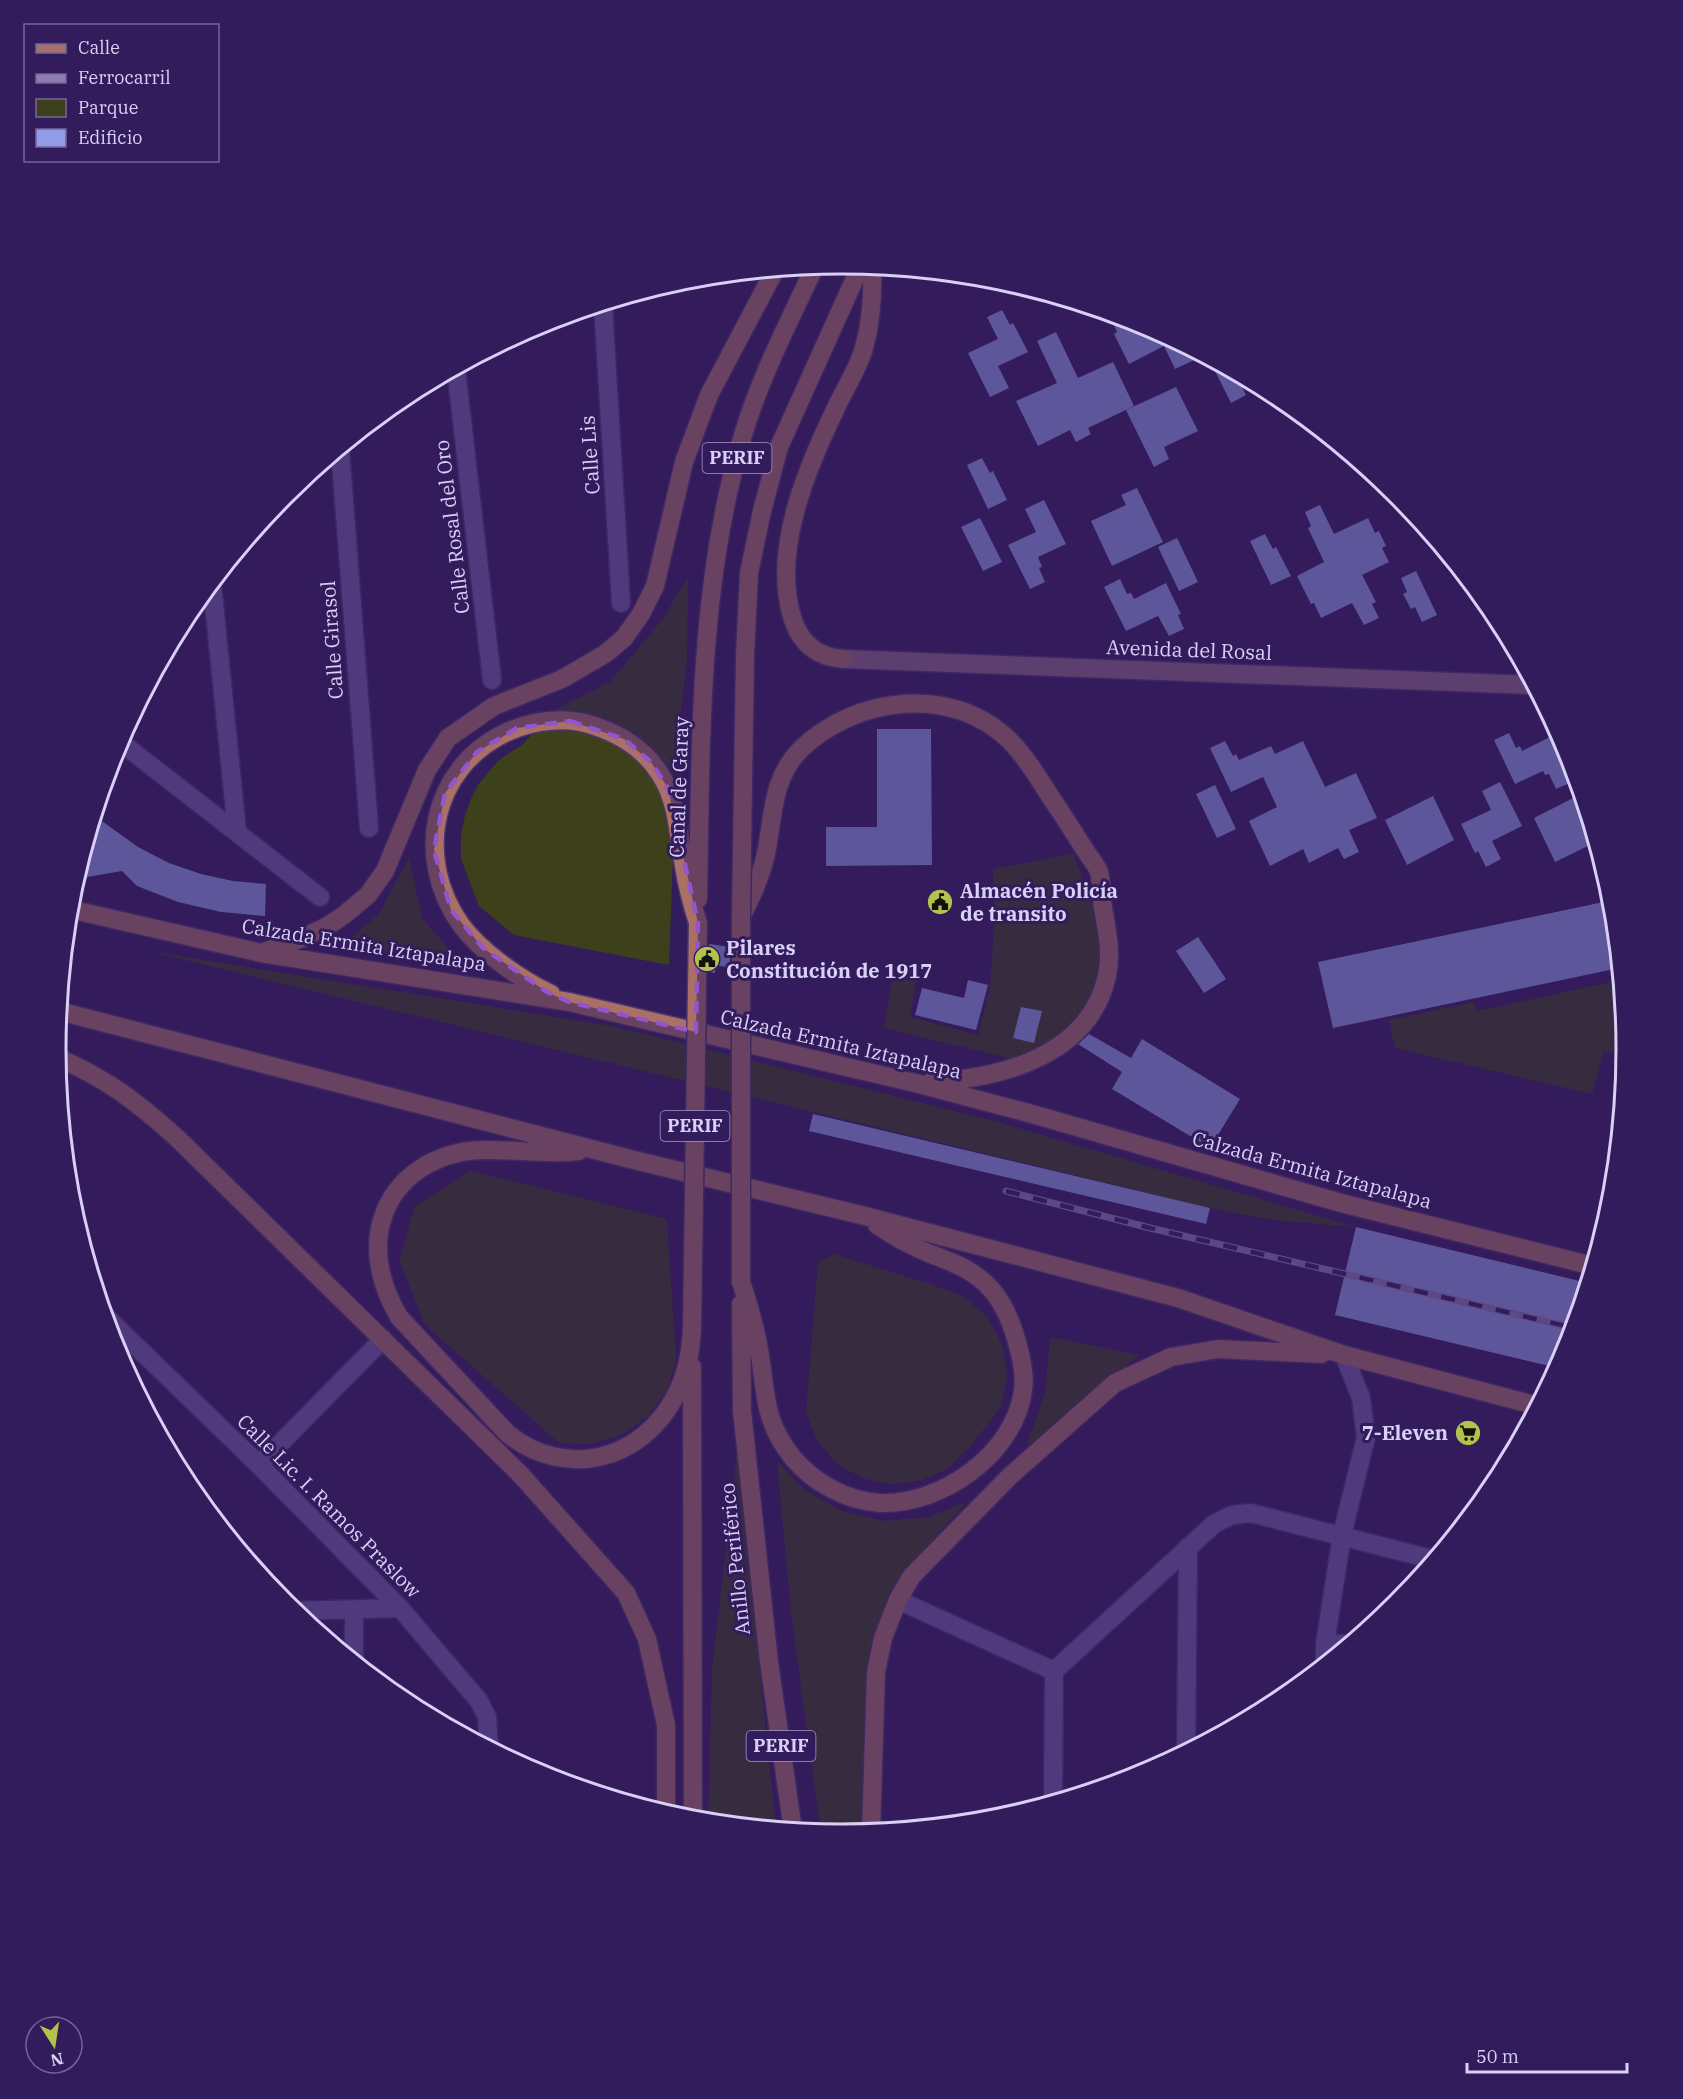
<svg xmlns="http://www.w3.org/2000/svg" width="1683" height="2099" font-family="'IBM Plex Serif',serif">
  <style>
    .green { fill: #3c411b }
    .building { fill: #909de6 }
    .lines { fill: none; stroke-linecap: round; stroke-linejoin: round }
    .street-casing { stroke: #4d366f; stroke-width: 21 }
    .secondary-casing { stroke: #4d366f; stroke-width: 21 }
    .primary-casing { stroke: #4d366f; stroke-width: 21 }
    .street { stroke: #7460a6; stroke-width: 18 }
    .secondary { stroke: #8f6886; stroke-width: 18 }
    .primary { stroke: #aa7066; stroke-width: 18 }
    .rail-casing { stroke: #8e7fb1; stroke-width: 7 }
    .rail { stroke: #331c5c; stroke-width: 4.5; stroke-dasharray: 14; stroke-linecap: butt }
    .primary-bridge-casing { stroke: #4d366f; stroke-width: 21; stroke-linecap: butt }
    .primary-bridge { stroke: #aa7066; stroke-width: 18 }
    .marked { fill: none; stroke: #9255cd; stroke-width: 4.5; stroke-dasharray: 12 8; stroke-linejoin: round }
    .labels { text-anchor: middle; stroke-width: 6; stroke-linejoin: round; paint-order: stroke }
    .shield { fill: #331c5c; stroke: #a79ac8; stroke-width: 1.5 }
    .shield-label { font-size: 18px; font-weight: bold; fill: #d9d0f7 }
    .street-label { font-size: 20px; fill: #d9d0f7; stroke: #331c5c }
    .poi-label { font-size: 20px; font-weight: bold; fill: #d9d0f7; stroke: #331c5c; text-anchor: start }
    .rim { fill: none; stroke: #d9d0f7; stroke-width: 3 }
  </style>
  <rect width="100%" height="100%" fill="#331c5c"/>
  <path class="green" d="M688,577L687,661L669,806L674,828L669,965L514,935L479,906L461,859V836L465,815L471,799L478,785L498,761L523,744L552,711L610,682L662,620Z
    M1073,854C1093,903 1120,975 1079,1020C1062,1039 1039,1049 1018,1060L884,1028L895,964L918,969L910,1017L978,1035L990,988L994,928L993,869Z
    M409,858L422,918L457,959L336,950L378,915Z
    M148,951L612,1026L990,1120L1356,1227L1274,1220L1210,1208Z
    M1621,980L1627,1056L1604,1051L1592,1094L1395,1048L1389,1020L1474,1002L1477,1011Z
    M471,1171L667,1219L676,1362L666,1392L647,1417L621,1435L590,1444L559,1443L425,1325L399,1260L415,1206Z
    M834,1254L927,1283L963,1296L987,1317L1002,1344L1007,1376L1001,1407L969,1448L947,1469L920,1481L890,1484L862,1478L836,1463L817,1440L806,1413L818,1262Z
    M1050,1337L1140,1355L1026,1447L1045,1393Z
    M737,1451L776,1829L708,1822L712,1669Z
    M777,1461L806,1491L844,1512L885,1521L928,1517L967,1502L902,1574L871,1660L865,1833L841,1835L821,1834L791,1613Z"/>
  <path class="building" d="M1002,310L1010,325L1013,323L1028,352L998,366L1009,388L990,397L968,353L998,339L987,317Z
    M1109,313L1143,323L1203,356L1175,369L1164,346L1129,364L1114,334L1117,332Z
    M1056,332L1078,378L1113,362L1134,406L1088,428L1091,434L1076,442L1070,430L1038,446L1016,401L1057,383L1037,341Z
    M1209,359L1235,373L1246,395L1231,403Z
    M1176,387L1198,431L1164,447L1169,459L1154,467L1126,410Z
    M982,458L990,473L993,471L1007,500L988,509L967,465Z
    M1137,488L1163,542L1112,566L1091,521L1126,505L1121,495Z
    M1044,500L1066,544L1038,557L1042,567L1039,568L1045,582L1030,589L1008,545L1036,532L1025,509Z
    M1320,505L1334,534L1368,518L1375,533L1379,531L1386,546L1382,548L1389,562L1362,575L1376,602L1372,604L1379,618L1364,625L1352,603L1321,618L1314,603L1311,604L1297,576L1324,562L1308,528L1311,526L1305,512Z
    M980,518L1002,562L983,571L961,527Z
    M1265,534L1273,549L1276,547L1291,576L1271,585L1250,541Z
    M1177,538L1198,582L1179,591L1158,547Z
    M1416,571L1437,615L1422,622L1415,607L1411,609L1403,594L1407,592L1401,578Z
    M1120,579L1127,594L1131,593L1134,599L1166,583L1181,614L1178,615L1184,629L1169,636L1158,616L1126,631L1104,587Z
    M877,729H931L932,865L826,866V827H877Z
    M1509,733L1516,748L1520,746L1522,751L1550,737L1572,782L1556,789L1549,774L1545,775L1543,771L1515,784L1494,740Z
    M1225,741L1233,756L1236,754L1239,760L1271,746L1275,754L1303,741L1325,787L1356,773L1377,818L1349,830L1359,852L1344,859L1338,848L1309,863L1303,849L1270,866L1249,821L1277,807L1263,777L1231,792L1210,748Z
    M1500,782L1522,826L1492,841L1501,859L1486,867L1478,851L1475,853L1461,824L1491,810L1482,791Z
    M1215,785L1236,829L1217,838L1196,794Z
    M1433,796L1454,840L1407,865L1385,820Z
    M1577,796L1590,823L1596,842L1555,862L1534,818Z
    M95,816L138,847L169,863L201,874L233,881L266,884L265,916L221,912L178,902L137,886L122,871L76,879Z
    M1613,900L1619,968L1333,1028L1318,962Z
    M1198,937L1226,979L1204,993L1176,951Z
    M709,944L730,947V968L716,965L715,973L709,972Z
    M968,980L988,985L976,1030L915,1015L922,988L964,998Z
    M1021,1007L1042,1011L1034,1043L1013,1038Z
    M1089,1034L1131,1058L1142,1039L1240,1099L1210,1148L1112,1089L1122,1072L1078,1044Z
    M813,1114L1210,1208L1206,1224L809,1131Z
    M1356,1227L1588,1283L1568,1351L1558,1368L1335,1315Z"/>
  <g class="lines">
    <g class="street-casing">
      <path id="street" d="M603,305L621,603
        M456,369L492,680
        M340,449L369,828
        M212,584L237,832
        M119,741L320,897
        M105,1316L259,1465L400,1608L479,1701L487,1717L489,1748
        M259,1465L383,1339
        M898,1600L1054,1671
        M293,1611L400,1608
        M1325,1644H1350
        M354,1661V1610
        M1325,1665V1644L1342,1535L1366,1437L1361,1398L1344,1355
        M1054,1671L1214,1524L1232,1515L1251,1513L1435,1560
        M1186,1752L1188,1547
        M1053,1803L1054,1671"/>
    </g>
    <g class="secondary-casing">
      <path id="secondary" d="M843,659L1534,685"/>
    </g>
    <g class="primary-casing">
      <path id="primary" d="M745,655L749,573L762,511L779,447L861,265
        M843,659C818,657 801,644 793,620C771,553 806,470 835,410C844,390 858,369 864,348C871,323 873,293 872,266
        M698,899C701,747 698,590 741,442C758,381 788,324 815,266
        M69,909L261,953L569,1002L915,1083L1032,1114L1341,1203L1593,1266
        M741,917C751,898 760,879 765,858C774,819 770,780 801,749C856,696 953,684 1010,741C1030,761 1044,788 1060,811C1069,825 1078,839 1087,853C1091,859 1097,866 1099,872C1102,883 1101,897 1103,908C1107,930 1112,953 1107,976C1089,1056 1002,1078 931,1082
        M264,952L302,938L326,927L344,915L368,895L385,871L427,770L448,738L494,706L562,679L605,654L624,638L641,614L655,586L684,462L709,395L775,270
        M551,994C521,980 481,952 461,925C414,859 430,768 507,732C534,720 567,716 595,726C622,735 645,750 660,774C678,801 678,835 684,866C687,885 692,904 698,923
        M59,1011L630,1159L865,1216L1178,1298L1344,1355L1538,1406
        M56,1057C106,1078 137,1102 177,1138L521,1475L626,1593L647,1639L666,1725V1814
        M579,1151C546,1155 515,1149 483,1150C437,1151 395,1176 382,1220C372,1253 382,1288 399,1317L508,1434C566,1480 642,1461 676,1395C687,1374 691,1351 692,1328
        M741,1282C747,1300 753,1319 757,1339C767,1385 760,1418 793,1458C814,1483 847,1501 880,1503C942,1505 1014,1454 1023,1391C1025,1377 1022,1360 1018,1346C1013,1326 1005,1305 991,1289C975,1271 955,1263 933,1255C913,1247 894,1237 877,1225
        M741,1304L742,1411L769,1662L793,1831
        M692,1367L693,1821
        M871,1833L876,1672L883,1638L898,1600L911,1577L1009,1477L1115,1383L1171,1357L1218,1349L1321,1354"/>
    </g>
    <use href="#street" class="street"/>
    <use href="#secondary" class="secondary"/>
    <use href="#primary" class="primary"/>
    <g class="rail-casing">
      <path id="rail" d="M1006,1191L1146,1227L1574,1328"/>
    </g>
    <use href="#rail" class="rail"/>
    <g class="primary-bridge-casing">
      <path id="primary-bridge" d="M741,1282V917L745,655
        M692,1328L698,923"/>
    </g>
    <use href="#primary-bridge" class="primary-bridge"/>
  </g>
  <path d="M0 0H1683V2099H0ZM570,721L624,739L651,762L668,788L698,923L696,1032L569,1002L547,992L483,948L451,910L434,850L445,793L477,752L517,728Z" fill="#331c5c" fill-opacity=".55" fill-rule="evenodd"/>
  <path class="marked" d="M570,721L624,739L651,762L668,788L698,923L696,1032L569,1002L547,992L483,948L451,910L434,850L445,793L477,752L517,728Z"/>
  <defs>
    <g id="civic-disc" transform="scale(1.35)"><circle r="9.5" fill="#b3c24b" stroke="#331c5c"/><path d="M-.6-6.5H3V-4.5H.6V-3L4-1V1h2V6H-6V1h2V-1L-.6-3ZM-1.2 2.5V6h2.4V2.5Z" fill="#111"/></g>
    <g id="supermarket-disc" transform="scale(1.35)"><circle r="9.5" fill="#b3c24b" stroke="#331c5c"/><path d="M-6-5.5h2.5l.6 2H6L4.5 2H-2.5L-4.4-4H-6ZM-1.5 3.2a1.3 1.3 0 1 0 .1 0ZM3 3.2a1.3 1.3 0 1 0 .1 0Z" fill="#111"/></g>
  </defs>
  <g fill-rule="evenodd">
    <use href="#civic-disc" x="940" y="902"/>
    <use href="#civic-disc" x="707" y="959"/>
    <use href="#supermarket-disc" x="1468" y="1433"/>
  </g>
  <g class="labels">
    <g class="shield">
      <rect x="702.5" y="443" width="69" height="30" rx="4.5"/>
      <rect x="660.5" y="1111" width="69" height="30" rx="4.5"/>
      <rect x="746.5" y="1731" width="69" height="30" rx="4.5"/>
    </g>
    <g class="shield-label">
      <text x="737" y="464">PERIF</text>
      <text x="695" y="1132">PERIF</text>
      <text x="781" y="1752">PERIF</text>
    </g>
    <g class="street-label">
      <text transform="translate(590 455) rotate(-94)" y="7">Calle Lis</text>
      <text transform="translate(452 527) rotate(-97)" y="7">Calle Rosal del Oro</text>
      <text transform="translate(332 640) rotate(-94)" y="7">Calle Girasol</text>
      <text transform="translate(1189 650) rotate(2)" y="7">Avenida del Rosal</text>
      <text transform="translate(679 787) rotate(-88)" y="7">Canal de Garay</text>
      <text transform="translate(364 945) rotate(9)" y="7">Calzada Ermita Iztapalapa</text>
      <text transform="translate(841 1044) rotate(13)" y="7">Calzada Ermita Iztapalapa</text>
      <text transform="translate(1312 1170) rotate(15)" y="7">Calzada Ermita Iztapalapa</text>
      <text transform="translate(329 1506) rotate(45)" y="7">Calle Lic. I. Ramos Praslow</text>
      <text transform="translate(735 1559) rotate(-96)" y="7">Anillo Periférico</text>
    </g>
    <g class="poi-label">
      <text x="960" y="898">Almacén Policía<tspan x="960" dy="23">de transito</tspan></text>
      <text x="726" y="955">Pilares<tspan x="726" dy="23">Constitución de 1917</tspan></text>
      <text x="1448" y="1440" text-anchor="end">7-Eleven</text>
    </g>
  </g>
  <path d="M0 0H1683V2099H0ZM66 1049a775 775 0 1 1 1550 0a775 775 0 1 1-1550 0Z" fill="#331c5c" fill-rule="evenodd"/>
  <path class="rim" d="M66 1049a775 775 0 1 1 1550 0a775 775 0 1 1-1550 0Z"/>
  <rect x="24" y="24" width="195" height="138" fill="#331c5c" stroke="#75649a" stroke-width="1.5"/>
  <rect x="36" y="44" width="30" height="9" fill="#aa7066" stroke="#75649a" stroke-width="1.5"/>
  <text x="78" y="54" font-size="18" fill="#d9d0f7">Calle</text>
  <rect x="36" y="74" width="30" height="9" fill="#8e7fb1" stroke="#75649a" stroke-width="1.5"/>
  <text x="78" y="84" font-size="18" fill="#d9d0f7">Ferrocarril</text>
  <rect x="36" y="99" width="30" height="18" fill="#3c411b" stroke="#75649a" stroke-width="1.5"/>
  <text x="78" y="114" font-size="18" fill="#d9d0f7">Parque</text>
  <rect x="36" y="129" width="30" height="18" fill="#909de6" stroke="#75649a" stroke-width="1.5"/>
  <text x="78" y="144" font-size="18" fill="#d9d0f7">Edificio</text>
  <g transform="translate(54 2045) rotate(168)"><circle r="28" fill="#331c5c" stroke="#75649a" stroke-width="1.5"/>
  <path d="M0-4.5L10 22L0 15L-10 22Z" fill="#b3c24b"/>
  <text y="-9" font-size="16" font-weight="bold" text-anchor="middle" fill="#d9d0f7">N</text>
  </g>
  <path d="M1467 2063v9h160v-9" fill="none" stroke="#d9d0f7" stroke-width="3"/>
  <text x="1476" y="2063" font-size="18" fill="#d9d0f7" stroke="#331c5c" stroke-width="4.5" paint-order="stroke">50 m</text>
</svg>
